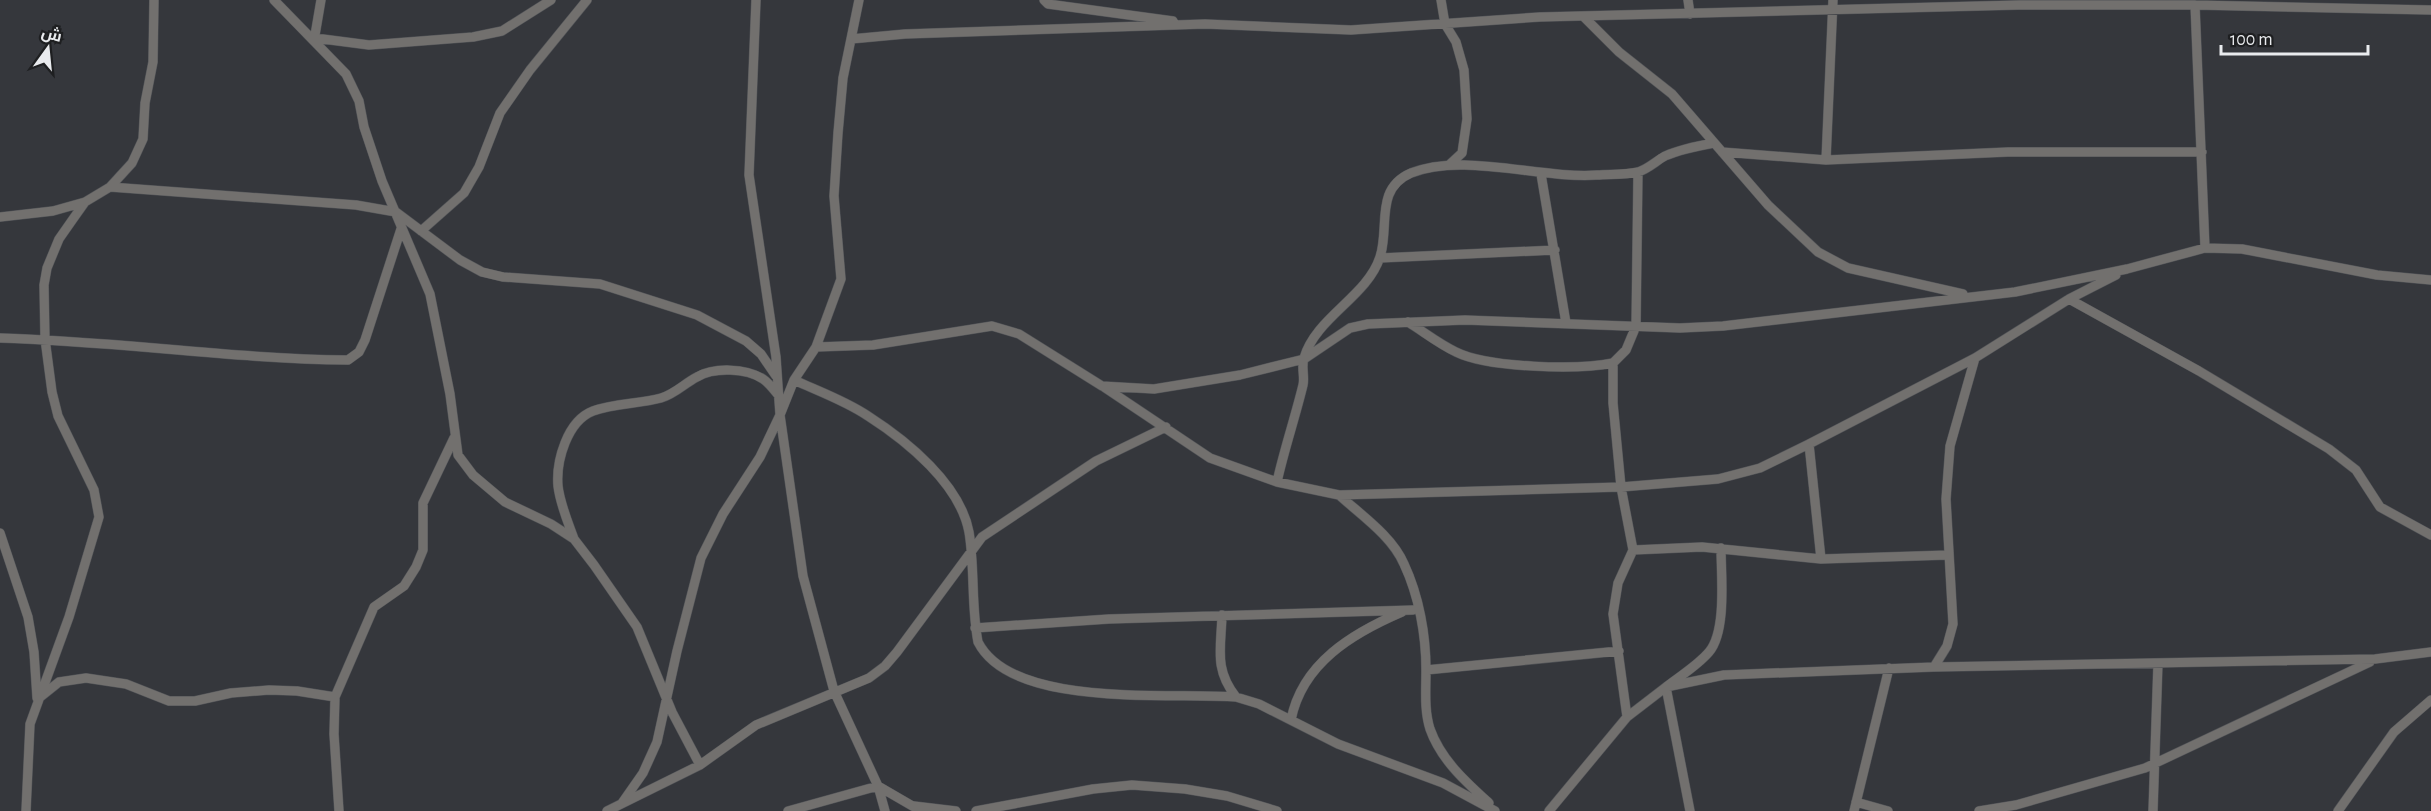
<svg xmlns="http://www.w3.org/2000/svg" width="2431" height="811" font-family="'Alegreya Sans',Cairo,sans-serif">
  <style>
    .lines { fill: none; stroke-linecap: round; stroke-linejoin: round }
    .minor-casing { stroke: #525458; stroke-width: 10 }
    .minor { stroke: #72706e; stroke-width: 9 }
  </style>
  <rect width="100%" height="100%" fill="#35373c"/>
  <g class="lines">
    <g class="minor-casing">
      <path id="minor" d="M274,0L346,74L359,101L364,127L382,181L430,294L450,394L458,455L473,475L505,502L551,524L574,539L594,565L637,627L672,712L700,765
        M859,0L843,78L838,133L834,196L841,279L816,347L794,380L780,415L803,576L834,691L878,786L885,811
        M1044,0L1048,4L1173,21
        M1441,0L1445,24L1456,42L1464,70L1467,119L1462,153L1449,165
        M1688,0L1690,14
        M2195,5L2205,248
        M1584,17L1619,52L1672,94L1768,205L1818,252L1848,268L1963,294
        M315,38L369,45L473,37L502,31L551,0
        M851,39L905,34L1205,24L1351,30L1540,17L2019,5H2195L2431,10
        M314,41L321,0
        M1722,152L1826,160L2008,152H2202
        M1826,160L1833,0
        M1541,174L1566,323
        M110,187L356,205L396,212L460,260L482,272L503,277L600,284L697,315L746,341L761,354L776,376
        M0,217L53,211L85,202
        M421,231L464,193L479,167L500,113L530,70L587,0
        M1380,258L1555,250
        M2069,299L2199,371L2329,449L2356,470L2380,507L2431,535
        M1408,322C1424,332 1439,344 1456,352C1488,368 1578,370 1613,363L1626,350L1636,326L1638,172
        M0,338C116,341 232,359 348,360L359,352L365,340L401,229
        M816,347L873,345L992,326L1019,334L1102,386L1154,389L1240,375L1304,359L1350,328L1368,324L1465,320L1680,328L1723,326L2015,292L2127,269L2205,248L2242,249L2377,275L2431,280
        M1613,363V403L1621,487L1633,550L1618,583L1613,614L1627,717
        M794,380C818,391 846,401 868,416C907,441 960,484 969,532C975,568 971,606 978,642C1012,709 1170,692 1236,697L1259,704L1338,744L1443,783L1495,811
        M1104,387L1210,458L1277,482L1339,495L1621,487L1718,479L1760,468L1809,444L1975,358L2069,299L2116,275
        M1809,444L1821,559
        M1277,482C1284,450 1295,418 1303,385C1305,377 1301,367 1304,358C1316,317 1367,297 1380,257C1390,227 1374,189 1411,173C1463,152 1540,179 1597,175C1610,174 1625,175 1638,172C1648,169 1656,161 1665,156C1681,149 1697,146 1714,143
        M1339,495C1361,515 1392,536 1404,564C1419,596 1426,635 1426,670C1426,690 1424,710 1430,729C1441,760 1466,782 1489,803
        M0,533L28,617L34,652L37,698
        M574,539C568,522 560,504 558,486C556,461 567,421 593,411C614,403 640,404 661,398C675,394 685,383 697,377C714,367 746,368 763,379C769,383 774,390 779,396
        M1633,550L1702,547L1821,559L1948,555
        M1222,615C1221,649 1214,669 1236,697
        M975,628L1109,619L1413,610
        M1934,667L1947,646L1953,624L1946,499L1950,446L1975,358
        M1426,670L1619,651
        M39,698L59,682L86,678L126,684L169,701H195L231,693L269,690L297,691L335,697
        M1291,720C1302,663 1353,633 1402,612
        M1856,802L1888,811
        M622,803L643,773L657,742L677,651L701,558L723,514L760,457L780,415L776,357L749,175L756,0
        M914,806L956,811
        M26,811L30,724L69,617L99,517L94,490L58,416L52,392L45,339L44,285L47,268L59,239L73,219L85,202L110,187L132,163L143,139L145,103L153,62L154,0
        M339,811L334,734L335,697L374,607L404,586L416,567L423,550V503L454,438
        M607,811L700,765L756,725L869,678L885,666L897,652L982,537L1096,461L1166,427
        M788,811L878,786L921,811
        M976,811L1093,789L1132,785L1185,789L1227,796L1277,811
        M1549,811L1627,717L1666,687L1724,675L1934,667L2375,659L2431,652
        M1690,811L1666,687C1680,676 1697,666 1709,652C1727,631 1721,574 1721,548
        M1854,811L1889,668
        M1979,811L2016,805L2145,768L2370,662
        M2153,811L2158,663
        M2338,811L2394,732L2431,700"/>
    </g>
    <use href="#minor" class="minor"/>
  </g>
  <g transform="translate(48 48) rotate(15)" stroke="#1e1f21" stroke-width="4.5" paint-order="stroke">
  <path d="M0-4.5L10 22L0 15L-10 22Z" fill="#e9ebee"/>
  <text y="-9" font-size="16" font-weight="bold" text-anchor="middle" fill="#e9ebee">ش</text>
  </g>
  <path d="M2221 45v9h147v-9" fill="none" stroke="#e9ebee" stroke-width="3"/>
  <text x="2230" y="45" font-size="18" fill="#e9ebee" stroke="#1e1f21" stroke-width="4.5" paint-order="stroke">100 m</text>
</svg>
